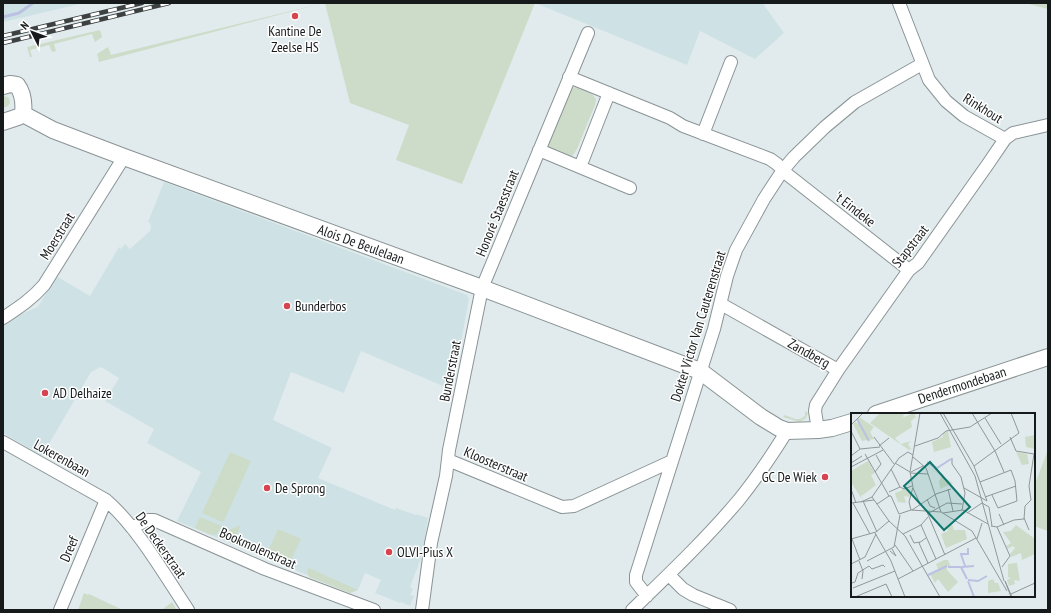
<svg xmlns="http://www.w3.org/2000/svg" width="1051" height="613" font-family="'PT Sans Narrow',sans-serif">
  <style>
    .built { fill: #cee2e5 }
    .green { fill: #ccdcc8 }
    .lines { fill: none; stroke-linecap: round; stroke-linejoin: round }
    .stream { stroke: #bbc1e2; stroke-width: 3 }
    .street-casing { stroke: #8a9495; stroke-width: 14 }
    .secondary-casing { stroke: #8a9495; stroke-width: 18 }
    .street { stroke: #fff; stroke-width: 12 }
    .secondary { stroke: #fff; stroke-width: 16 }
    .rail-casing { stroke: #3d4142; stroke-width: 4.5 }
    .rail { stroke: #fff; stroke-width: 3; stroke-dasharray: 9; stroke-linecap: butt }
    .poi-dot { fill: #d5454f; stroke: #fff; stroke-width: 1.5 }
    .labels { text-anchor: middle; stroke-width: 3; stroke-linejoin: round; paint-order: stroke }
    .poi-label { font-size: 14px; fill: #171a1b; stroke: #fff; text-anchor: start }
    .street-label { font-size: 14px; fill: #171a1b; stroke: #fff }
    .inset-river { fill: none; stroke: #bbc1e2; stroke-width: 2 }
    .inset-road { fill: none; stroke: #909799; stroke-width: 1 }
    .view { fill: #0f766e; fill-opacity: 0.15; stroke: #0f766e; stroke-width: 2 }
    .inset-edge { fill: none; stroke: #171a1b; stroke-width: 2 }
  </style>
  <rect width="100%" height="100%" fill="#e1ebed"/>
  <path class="built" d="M3,3H84L3,22Z
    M535,3H766L764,5L784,33L755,59L700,31L687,65Z
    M164,182L467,295L469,299L452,390L361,351L344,393L291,372L273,420L332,448L318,478L395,510L396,508L416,515V514L428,518L424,542L420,552L423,553L410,587L413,589L410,595L414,596L410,606L401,602L400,603L375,593L381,580L365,573L358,590L350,593L177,521L201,472L147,443L154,429L105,401L119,378L101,367L91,372L42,456L3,433V325L19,315L38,307L56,276L90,296L119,247L121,249L125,244L130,249L150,231L151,227L150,223L148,222Z"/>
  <path class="green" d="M324,3L99,62L97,54L108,47L111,55Z
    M325,3H535L462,184L396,160L409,125L350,103Z
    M1025,3H1048V9Z
    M100,30L102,37L95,42L92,34L54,44L56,51L52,52L49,45L30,50L32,57H30L27,47Z
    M577,87L592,94L596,99L595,105L577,149L573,155L569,157L552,151L548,147V140L571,88Z
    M5,96L9,98L10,103L8,106L3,108V97Z
    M805,411L808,413L806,418L800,422L783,417L785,415L795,419H800L805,416Z
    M1048,450V531L1034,526V486Z
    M230,452L251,461L224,521L222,522L202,513Z
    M200,517L222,526L217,534L211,535L195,528Z
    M241,525L233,544L230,543L227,538L229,530Z
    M278,529L301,539L291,560L288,559L285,566L265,558Z
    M309,568L358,590L350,593L309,577L307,571Z
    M84,593L88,595L89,594L123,610H78Z
    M172,602L177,610H161L163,609Z"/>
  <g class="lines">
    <path class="stream" d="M3,17L19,13L33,3"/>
    <g class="street-casing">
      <path id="street" d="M899,3L929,80L946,101L964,116L1005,139
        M569,77L670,118L683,126L770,159L777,164L788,175L909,270
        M703,134L731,62
        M539,150L630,188
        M580,167L609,93
        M721,304L838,370
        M3,318C18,308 32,299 44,285L124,157
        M818,430L815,411L816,405L838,370L909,270L918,263L988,164L1005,139L1013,133L1048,125
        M3,442L106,500C138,528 164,574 188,610
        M448,460L562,507L574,506L672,461
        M132,528L147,520H154L265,569L374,610
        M669,575L683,589L693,595L730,610
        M647,596L636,582V575L714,329L727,276L736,250L764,199L783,170L794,157L825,127L855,102L922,64
        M60,610L106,500
        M422,610L431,543L446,476L449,450L482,288L588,33
        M632,610C668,575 705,540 738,501C756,479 772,455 787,431"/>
    </g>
    <g class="secondary-casing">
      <path id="secondary" d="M3,86L10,84L17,85C23,93 24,105 23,114
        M23,114L53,130L124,157L482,288L700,371L761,417L779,428L787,431L818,430L832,428L852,422
        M3,122L18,117L23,114
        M876,414L1048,357"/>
    </g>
    <use href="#street" class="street"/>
    <use href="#secondary" class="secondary"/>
    <g class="rail-casing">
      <path id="rail" d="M3,36L142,3
        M3,43L169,3"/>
    </g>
    <use href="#rail" class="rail"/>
  </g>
  <g class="poi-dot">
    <circle cx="295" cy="16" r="4"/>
    <circle cx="287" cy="306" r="4"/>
    <circle cx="45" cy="393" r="4"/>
    <circle cx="825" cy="477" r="4"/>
    <circle cx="267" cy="488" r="4"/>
    <circle cx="389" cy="552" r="4"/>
  </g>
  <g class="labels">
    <g class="poi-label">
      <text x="295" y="36" text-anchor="middle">Kantine De<tspan x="295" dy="16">Zeelse HS</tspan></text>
      <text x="295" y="311">Bunderbos</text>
      <text x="53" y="398">AD Delhaize</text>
      <text x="817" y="482" text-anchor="end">GC De Wiek</text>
      <text x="275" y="493">De Sprong</text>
      <text x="397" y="557">OLVI-Pius X</text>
    </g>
    <g class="street-label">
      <text transform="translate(983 108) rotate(32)" y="5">Rinkhout</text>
      <text transform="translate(855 209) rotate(38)" y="5">'t Eindeke</text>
      <text transform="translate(497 213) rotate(-68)" y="5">Honoré Staesstraat</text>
      <text transform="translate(57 236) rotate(-58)" y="5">Moerstraat</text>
      <text transform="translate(361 244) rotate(20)" y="5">Alois De Beulelaan</text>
      <text transform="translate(910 246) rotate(-52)" y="5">Stapstraat</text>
      <text transform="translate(698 326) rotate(-73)" y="5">Dokter Victor Van Cauterenstraat</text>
      <text transform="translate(809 353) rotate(29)" y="5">Zandberg</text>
      <text transform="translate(450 371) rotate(-79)" y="5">Bunderstraat</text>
      <text transform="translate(962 385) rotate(-18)" y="5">Dendermondebaan</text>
      <text transform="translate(62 458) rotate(29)" y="5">Lokerenbaan</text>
      <text transform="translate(496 464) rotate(23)" y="5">Kloosterstraat</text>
      <text transform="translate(161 545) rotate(55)" y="5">De Deckerstraat</text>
      <text transform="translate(258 548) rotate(24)" y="5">Bookmolenstraat</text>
      <text transform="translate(69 549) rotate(-67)" y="5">Dreef</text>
    </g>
  </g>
  <g transform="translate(851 413)">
    <rect width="184" height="184" fill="#e1ebed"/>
    <path d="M29,0H51L53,3L51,5L63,0L65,4L60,8L61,14L44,25L50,31L60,28L57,31L60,36L58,37L19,10ZM8,4L23,14L19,19L23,26L11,28L2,11L4,9L10,12L6,7ZM97,18L100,34L83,39L81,29L92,24V20ZM184,22V36L175,34L174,24ZM165,39L176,41L178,51L171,52ZM17,48L24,60L20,62L25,72L12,82L15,86L12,82L10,83L12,88L0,69V58ZM80,56H81L102,70L89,76L88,68L91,63ZM51,75L57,76L60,80L58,84L53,83L55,90L47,89L45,84L44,80L52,77ZM101,111L103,117H114L116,126L95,135L90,121L97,118L96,113ZM165,112L184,126V141L171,147L170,140L160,144L159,141L164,135L162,133L156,136L155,133L160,130L152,119L160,118ZM93,147H97L100,154L96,153V157L107,169L97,179L87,166L84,170L79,161L89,155L87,156L85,151ZM166,150L169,168L163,167L164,171L158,173L156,167L160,165L157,164V151ZM142,166L144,170H147L150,178L137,180V168Z" fill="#ccdcc8"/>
    <path class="inset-river" d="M6,6L18,28M76,49L86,55L100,46M114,153L110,141H117V135M97,154H110L116,166M111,154L123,153M77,162L96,153M117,167L127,168L136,163M117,168L123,184"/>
    <path class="inset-road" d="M89,0L124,63L153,168M92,0L123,53L136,88L113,75M121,0L144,38L153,59M134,5L150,31M0,12L12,0M0,18L9,36M23,24L43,51M159,24L165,38L183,41M28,33L38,25M64,33L87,25L95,18L119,14L141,0M14,41L38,83H40L48,101L60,97M0,43L9,36L29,34M62,44L75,55M101,45V51L110,64L114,80L111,97M0,50L11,43M44,50L59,59M123,53L168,20L160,0M0,54L32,37M75,55L90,99M40,56L49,74M24,59L30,51L25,42M60,59L72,53M59,60L77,61M129,69L160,57L164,68L166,88L147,95L141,82M49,74L53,76L61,73M62,75L69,91M0,76L5,90M97,76L102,98M38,79L49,74M21,84L38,108M134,84L165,73M76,86L79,93L84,95M180,87L178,73L183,41M12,88L26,119M10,89L21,84L48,45L57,39L62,42M0,90L23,87M2,90L19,121M26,91L38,83M60,97L58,89L62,74L59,59L69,0M60,97L90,99M61,97L85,81L100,76M76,99L94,142M90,99L121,118L156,178M78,100L96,90L111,91M92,100L112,97L137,111M116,100L131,90L138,94L141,113M148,101L153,112M173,105L178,117M38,108L54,123L89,184M70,112L85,146M140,113L146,114L163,107L173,106L174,93L180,87M146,114L159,143L151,154M24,120L40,148L54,184M52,121L70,112L77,104M59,122L63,130L69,129M75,125L68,130L77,150M0,126L25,119L38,108M1,126L9,147M126,126L131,110M44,132L62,158M39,138L45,143L41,136M14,144L25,121M8,148L12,158L11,166M16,148L43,134L49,102M0,151L14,144M18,153L21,156L32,152L34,154M7,160L18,153M47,166L125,125M1,170L4,169L7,160M2,175L44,158M160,181L184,170M4,184L35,171L41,184M160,184L154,168L161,184"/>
    <path class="view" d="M79,49L119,94L93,117L53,73Z"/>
    <rect width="184" height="184" class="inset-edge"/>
  </g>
  <rect width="1051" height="613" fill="none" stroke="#171a1b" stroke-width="8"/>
  <g transform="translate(32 32) rotate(312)" stroke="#ffffff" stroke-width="3" paint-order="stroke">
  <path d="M0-3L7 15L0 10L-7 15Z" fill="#171a1b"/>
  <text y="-6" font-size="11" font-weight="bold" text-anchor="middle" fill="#171a1b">N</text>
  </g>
</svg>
